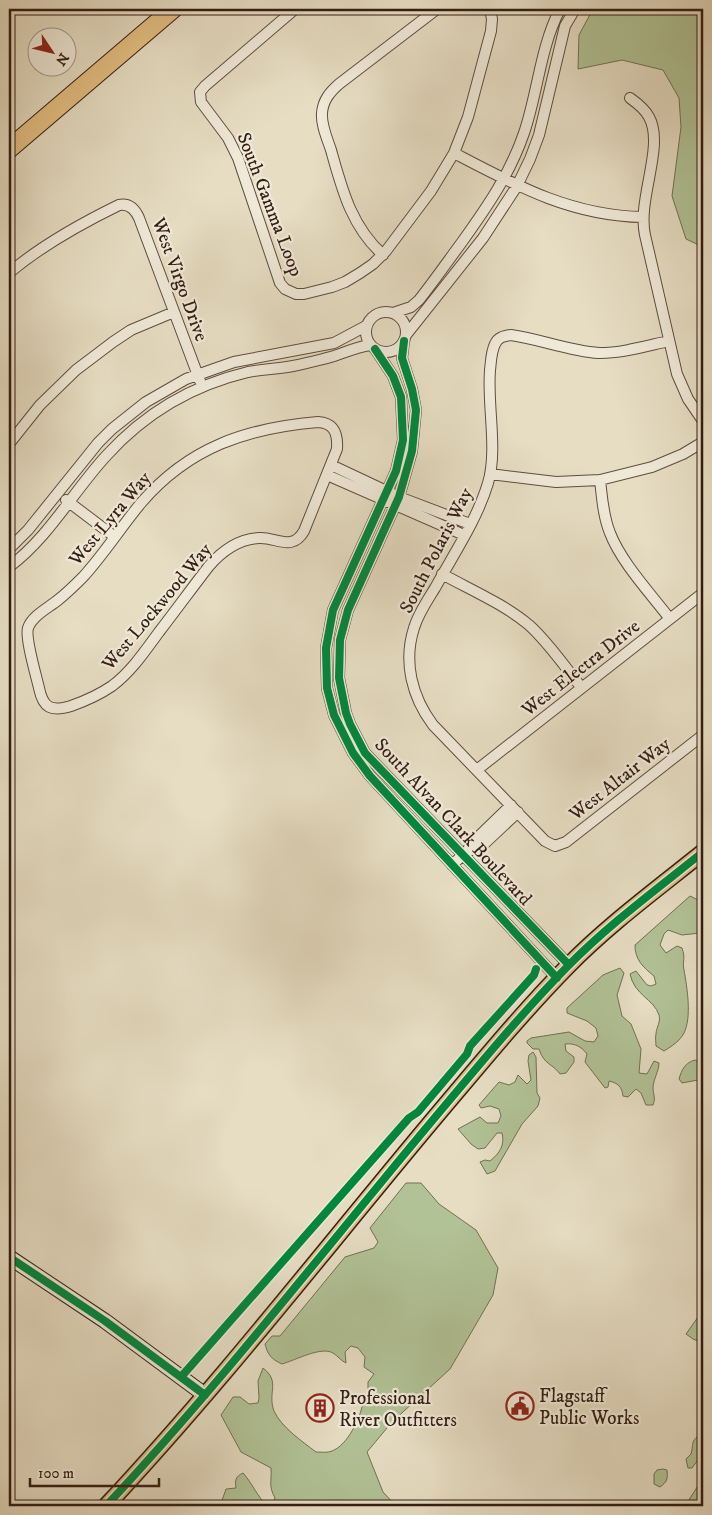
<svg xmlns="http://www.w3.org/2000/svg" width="712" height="1515" font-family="'IM FELL DW Pica',serif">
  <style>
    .green { fill: #b1c296; stroke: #727054 }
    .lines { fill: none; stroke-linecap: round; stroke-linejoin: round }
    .stream { stroke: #717b79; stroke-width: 2.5 }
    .street-casing { stroke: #604d3f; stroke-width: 12 }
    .secondary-casing { stroke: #341d13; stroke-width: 16 }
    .primary-casing { stroke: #341d13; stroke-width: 18 }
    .highway-casing { stroke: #341d13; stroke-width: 20 }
    .street { stroke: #efe9d8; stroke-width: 10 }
    .secondary { stroke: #efe9d8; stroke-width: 14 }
    .primary { stroke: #e3be82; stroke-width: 15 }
    .highway { stroke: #e3be82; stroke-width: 18 }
    .cycleway-casing { stroke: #efe9d8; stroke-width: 11 }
    .cycleway { stroke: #00873e; stroke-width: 8 }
    .labels { text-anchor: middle; stroke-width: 4.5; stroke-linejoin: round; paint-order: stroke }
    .street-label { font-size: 19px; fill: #341d13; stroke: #efe9d8 }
    .poi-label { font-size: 19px; fill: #341d13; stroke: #efe9d8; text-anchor: start }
  </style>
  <rect width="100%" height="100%" fill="#e6ddc3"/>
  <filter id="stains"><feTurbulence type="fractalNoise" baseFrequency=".004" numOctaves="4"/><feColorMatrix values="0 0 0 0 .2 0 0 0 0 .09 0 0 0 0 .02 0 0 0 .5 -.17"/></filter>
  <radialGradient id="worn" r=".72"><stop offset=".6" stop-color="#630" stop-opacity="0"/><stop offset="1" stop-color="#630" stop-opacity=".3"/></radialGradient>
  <path class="green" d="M593,9H630L647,13L640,9H652L649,13L652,14L654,9H703V247L686,239L672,196L681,127L679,98L663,70L622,60L578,69L579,35Z
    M690,896L698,900L703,899V926L700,933L682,935L668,930L664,934L660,945L666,953L677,946L682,948C686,959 682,961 684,970C687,987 692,1017 684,1033C680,1041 672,1046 664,1051L656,1046C656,1043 655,1038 656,1034C656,1028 661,1022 659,1015C654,999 634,995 630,974L636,971L647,985L651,986L656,984L654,976C643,967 635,960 635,945Z
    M620,968L624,973L617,995L622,1016L631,1024L641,1049L639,1073L647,1074L654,1061L659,1063C659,1071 653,1080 653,1088C653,1094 656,1098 653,1105H646L641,1093L636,1089L628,1097L623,1096C622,1087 618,1083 609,1081L608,1087L605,1088L585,1062L587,1054C581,1046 574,1043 565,1044L566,1051L574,1057V1062L566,1073L560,1074C552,1063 544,1065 539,1049H533L527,1043V1041L531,1038L569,1032L585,1041L594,1042L598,1036L596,1028L587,1021L567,1013V1008L603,975Z
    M533,1052L536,1057L537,1093L540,1098L538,1106L522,1124L495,1171L487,1174L480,1162L485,1160L490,1161C500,1153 505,1145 502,1133H497L485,1148L478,1149L471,1144L458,1129L480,1117L487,1123H498L501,1116L499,1109L490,1106L481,1108L479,1105L499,1082L509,1085L515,1082L518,1075L527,1084L531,1080L528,1061L529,1055Z
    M695,1060L703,1064V1079L682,1083L679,1079C682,1069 685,1063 695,1060Z
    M406,1183H421L439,1204L476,1230L498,1268L493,1295L450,1369L392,1422L367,1452L383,1492L396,1506H272L275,1498C268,1485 272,1482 271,1468L241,1452L221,1415L233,1397H240L249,1404L258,1403L259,1398L258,1381L263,1368C281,1382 267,1392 274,1411C281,1427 303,1442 316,1452C321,1452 328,1453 332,1451C348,1445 360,1418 363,1403L368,1399V1382L374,1374L364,1367L365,1357L358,1348L351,1346L345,1352L346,1363C340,1360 338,1356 333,1353C321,1346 296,1360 282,1364C271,1359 268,1355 265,1344L272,1336H280L345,1257L374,1248L378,1242L370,1228Z
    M703,1310V1343L693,1339L686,1334Z
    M703,1433V1453L692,1468H688L686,1459L691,1454C694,1443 690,1440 703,1433Z
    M663,1469L667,1470C668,1479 667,1482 660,1487L654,1484V1474L657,1470Z
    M243,1473C253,1484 257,1497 268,1506H220L226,1489L236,1488C235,1480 235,1477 243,1473Z
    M703,1478V1506H685Z"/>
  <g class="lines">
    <path class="stream" d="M701,1506L703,1503"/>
    <g class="street-casing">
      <path id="street" d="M295,9L205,86L200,92L201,102L228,138L238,158L280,283L285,289L296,294H304L332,287L345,282L360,273L373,264L386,251L431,191L454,153L468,117L491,31L492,19L490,9
        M630,98C637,103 645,109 649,117C665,146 637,199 645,235L677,374L688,399L703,421
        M454,153C515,185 571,216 643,217
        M383,255C351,226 342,189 331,150C327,138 321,125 322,113C323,100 330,92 339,84L437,9
        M9,273C42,245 80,224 119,205C129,203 135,209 139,218L200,381
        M366 332a20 20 0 1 1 40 0a20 20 0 1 1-40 0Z
        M393,313L411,307L419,300C434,281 448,261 462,242C487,207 510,174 524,133C538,92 540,48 560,9
        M406,335L483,238L517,186L530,159L539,135L565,26L575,9
        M404,341L402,358L412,389L416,410L412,451L399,497L348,610L340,640L339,678L346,713L350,724L365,753L569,965
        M669,341C646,346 623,353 599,353C569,351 540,339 511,335C504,336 498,337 495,344C491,352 491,362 490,370C487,405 498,450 488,483C477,520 453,555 435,588C427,601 418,614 414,628C403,662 412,697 433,725L545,841L555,846L566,842L703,735
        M375,349L393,376L401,397L403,440L396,471L333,610L326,648L327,688L334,715L353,753L370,776L557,978
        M318,422C334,423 338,433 337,449L304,531C292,552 277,537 259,538C238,539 222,551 209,566C192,588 176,610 159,632C145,651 131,672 112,686C99,695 85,701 71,706C51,712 43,708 39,688C36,675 25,638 28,628C32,616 48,608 58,600C67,593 75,585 83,577C104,554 121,527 141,503C189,447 247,428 318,422Z
        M9,444L40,405L76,370L113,342L131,330L174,312
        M331,465L399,497L470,524
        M490,474L556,482L600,480L652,467L683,454L703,442
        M327,475L464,535
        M600,480C602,497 603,516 610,533C621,562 651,594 670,619
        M66,500L115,537
        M9,549L28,530L98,443L112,429L146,402L186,379L214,369L234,362L334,343L366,326
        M9,567C49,537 73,492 106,456C144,414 193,385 248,372C263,369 278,369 293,366C307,363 321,360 334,356C346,352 357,347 370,345
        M442,574C471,590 504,604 529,625C549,643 565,667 581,687
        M478,769L703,593
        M467,852L484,844L518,812
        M452,865L466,852L477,838L511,805"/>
    </g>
    <g class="secondary-casing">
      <path id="secondary" d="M9,1257L105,1321L205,1395"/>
    </g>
    <g class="primary-casing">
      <path id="primary" d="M106,1506C221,1383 324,1250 432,1121C476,1069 519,1016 567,967C608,925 657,889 703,852"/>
    </g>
    <g class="highway-casing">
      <path id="highway" d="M9,149L173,9"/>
    </g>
    <use href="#street" class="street"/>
    <use href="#secondary" class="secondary"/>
    <use href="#primary" class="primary"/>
    <use href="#highway" class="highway"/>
    <g class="cycleway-casing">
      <path id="cycleway" d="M404,341L402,358L412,389L416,410L412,451L399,497L348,610L340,640L339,678L346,713L350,724L365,753L569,965
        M375,349L393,376L401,397L403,440L396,471L333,610L326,648L327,688L334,715L353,753L370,776L557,978
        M9,1257L105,1321L205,1395
        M181,1377L409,1118L418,1112L467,1054L470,1046L534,975L536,969
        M106,1506C221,1383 324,1250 432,1121C476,1069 519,1016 567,967C608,925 657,889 703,852"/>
    </g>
    <use href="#cycleway" class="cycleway"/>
  </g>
  <defs>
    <g id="civic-ring" transform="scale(1.4375)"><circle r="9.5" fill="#efe9d8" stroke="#8f2418" stroke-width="1.5"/><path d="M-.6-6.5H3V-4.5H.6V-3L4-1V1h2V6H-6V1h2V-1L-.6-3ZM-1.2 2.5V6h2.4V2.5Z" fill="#8f2418"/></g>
    <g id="building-ring" transform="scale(1.4375)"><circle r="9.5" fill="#efe9d8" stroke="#8f2418" stroke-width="1.5"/><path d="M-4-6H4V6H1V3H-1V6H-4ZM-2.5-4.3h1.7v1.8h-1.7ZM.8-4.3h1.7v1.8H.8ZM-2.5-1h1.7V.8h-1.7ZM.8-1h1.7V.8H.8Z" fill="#8f2418"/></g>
  </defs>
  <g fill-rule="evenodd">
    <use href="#civic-ring" x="520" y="1406"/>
    <use href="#building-ring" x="320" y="1408"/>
  </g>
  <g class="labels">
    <g class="street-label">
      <text transform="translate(271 204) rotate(69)" y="7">South Gamma Loop</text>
      <text transform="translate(181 279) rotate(70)" y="7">West Virgo Drive</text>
      <text transform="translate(109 518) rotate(-50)" y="7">West Lyra Way</text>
      <text transform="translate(435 550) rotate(-63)" y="7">South Polaris Way</text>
      <text transform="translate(156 606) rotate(-50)" y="7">West Lockwood Way</text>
      <text transform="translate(580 667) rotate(-38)" y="7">West Electra Drive</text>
      <text transform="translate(619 778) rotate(-38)" y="7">West Altair Way</text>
      <text transform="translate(454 821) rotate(47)" y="7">South Alvan Clark Boulevard</text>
    </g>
    <g class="poi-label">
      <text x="539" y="1402">Flagstaff<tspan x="539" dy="22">Public Works</tspan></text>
      <text x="339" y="1404">Professional<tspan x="339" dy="22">River Outfitters</tspan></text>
    </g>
  </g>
  <rect width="712" height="1515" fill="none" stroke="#e6ddc3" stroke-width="30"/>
  <rect x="10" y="10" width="692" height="1495" fill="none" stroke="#341d13" stroke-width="2.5"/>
  <rect x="15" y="15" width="682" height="1485" fill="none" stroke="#341d13"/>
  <g transform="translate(52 52) rotate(125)"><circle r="24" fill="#efe9d8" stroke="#a49789"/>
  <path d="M0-4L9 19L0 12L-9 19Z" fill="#8f2418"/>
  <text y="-8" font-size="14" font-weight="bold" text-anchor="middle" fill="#341d13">N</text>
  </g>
  <path d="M30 1478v8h129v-8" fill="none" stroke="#341d13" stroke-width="2.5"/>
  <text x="38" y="1478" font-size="15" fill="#341d13" stroke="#efe9d8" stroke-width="4" paint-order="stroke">100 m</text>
  <rect width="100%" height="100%" filter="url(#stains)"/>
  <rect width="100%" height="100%" fill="url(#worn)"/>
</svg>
